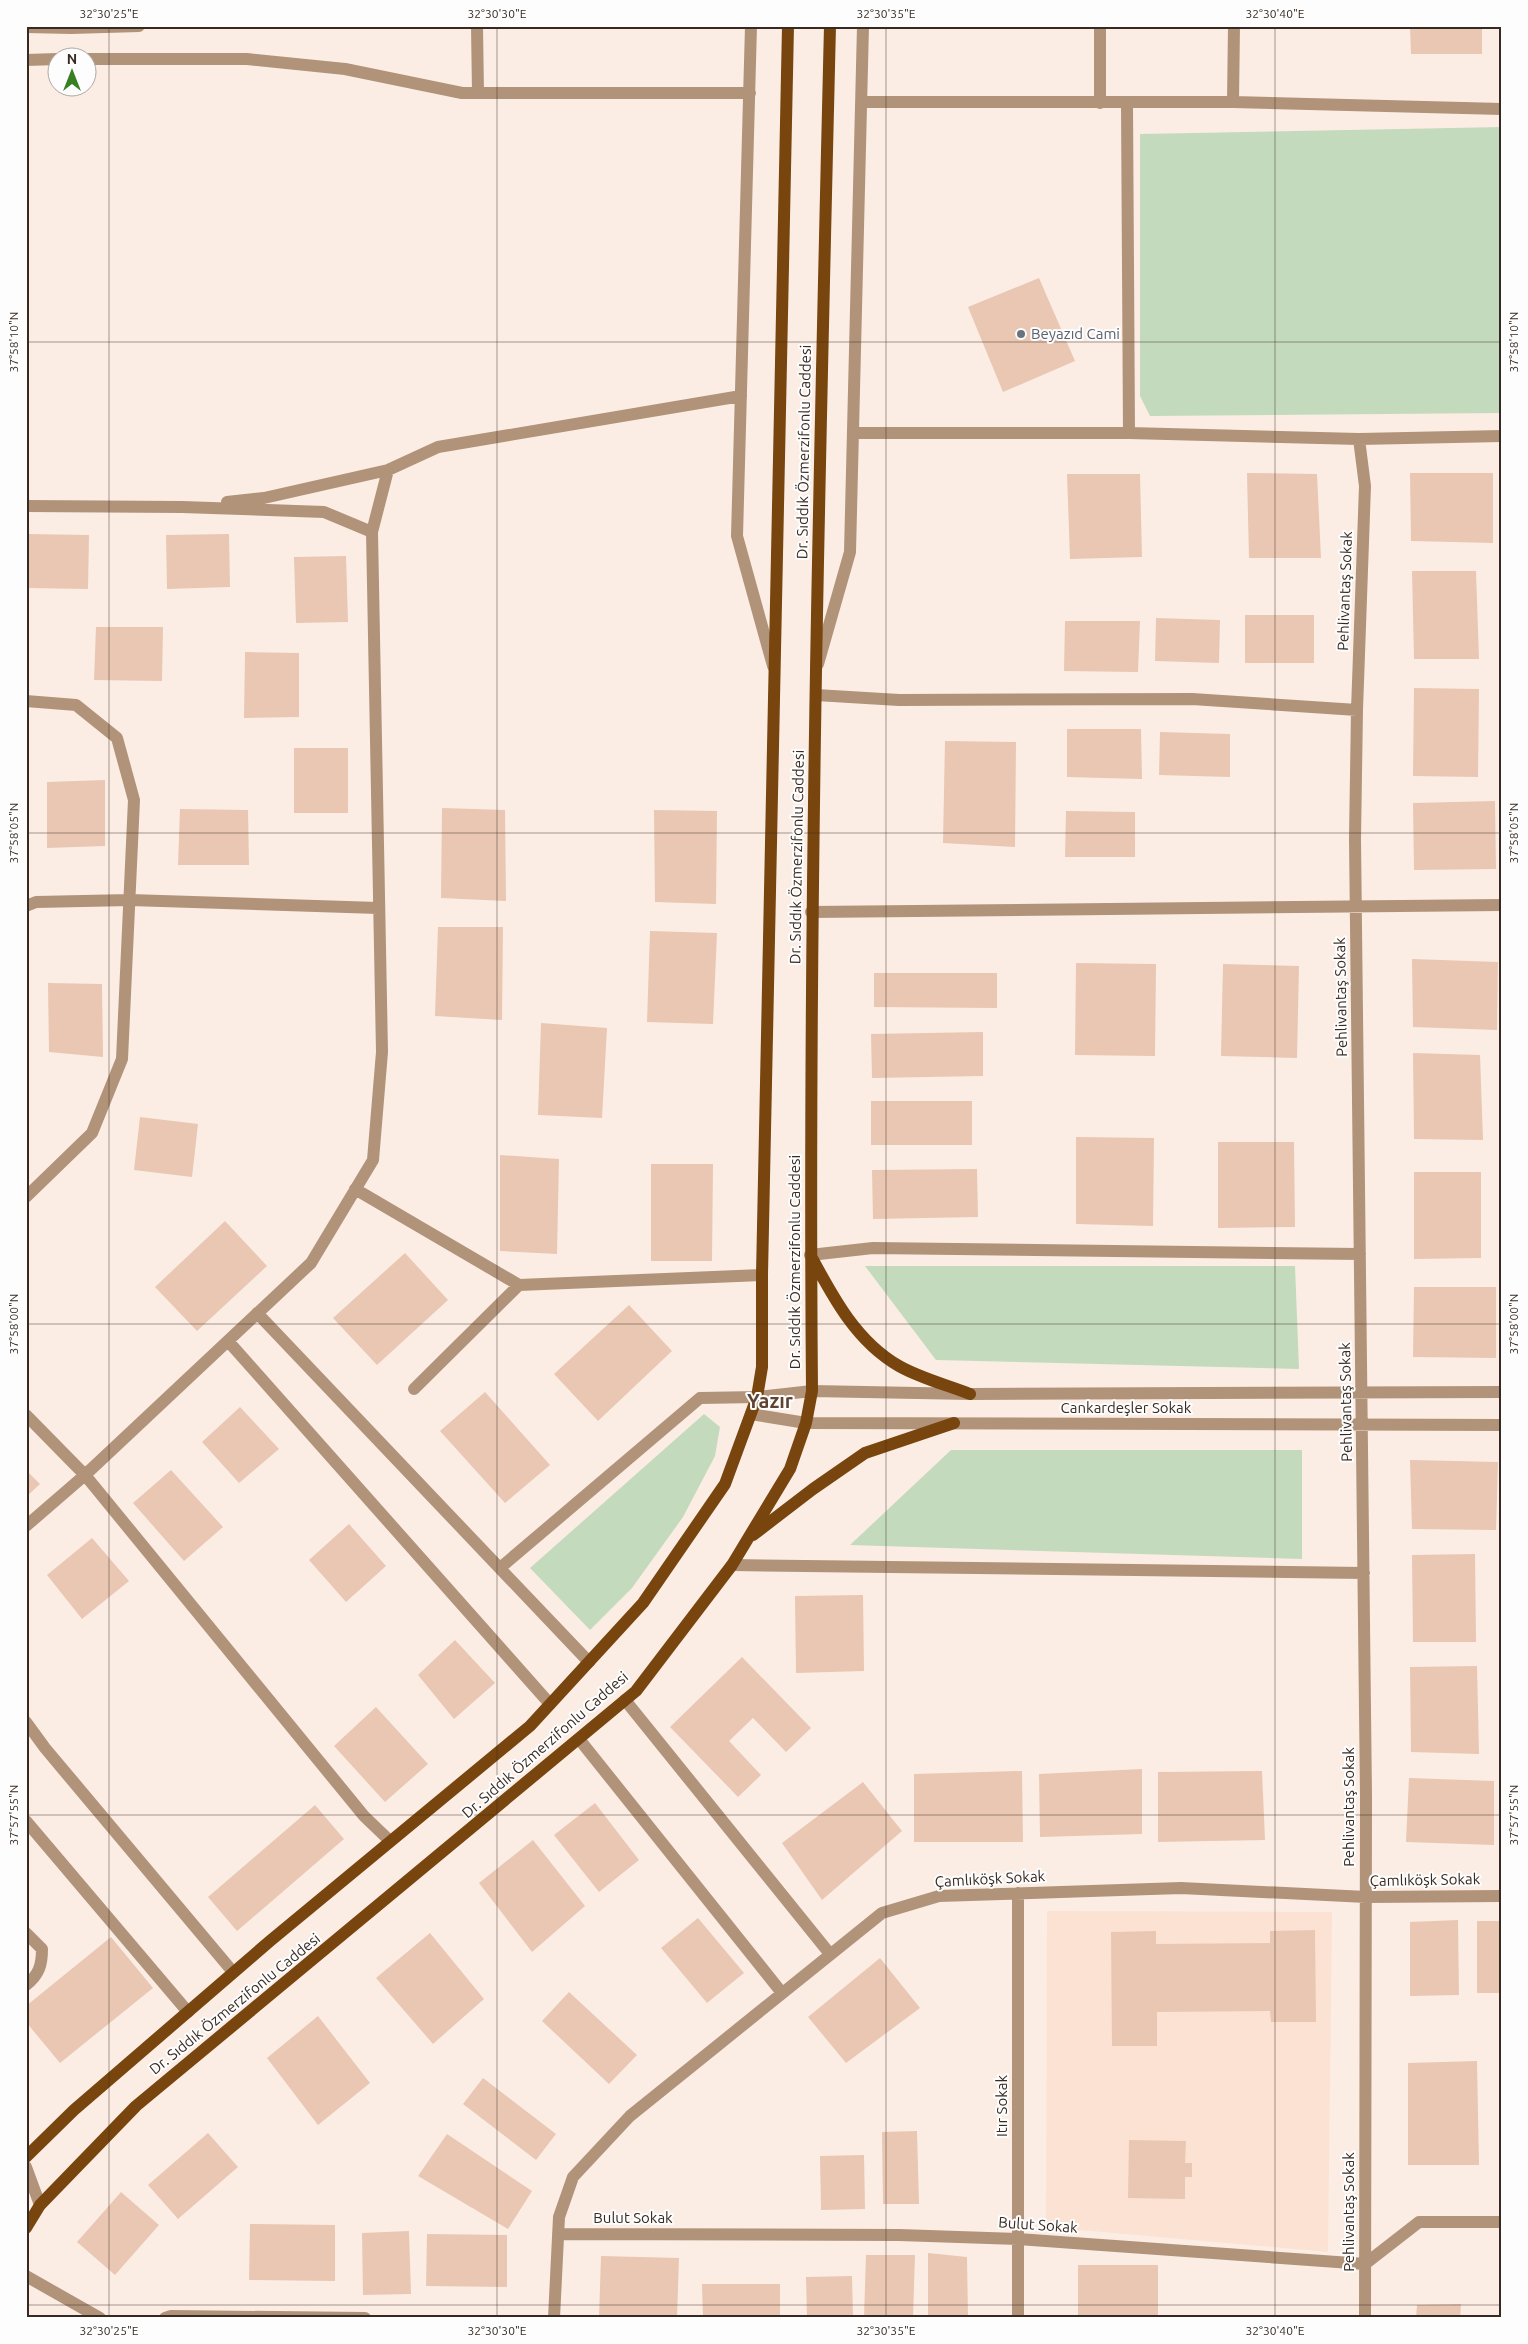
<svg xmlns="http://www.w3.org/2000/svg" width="1528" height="2344" font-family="Ubuntu,sans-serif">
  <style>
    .built { fill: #fbe2d3 }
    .green { fill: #c4dabd }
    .building { fill: #e9c7b3 }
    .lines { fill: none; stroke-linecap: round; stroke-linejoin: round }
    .minor { stroke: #b1937a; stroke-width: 12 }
    .major { stroke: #78450e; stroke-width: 12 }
    .ticks { fill: none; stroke: #372a22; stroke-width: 1; stroke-opacity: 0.45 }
    .worship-dot { fill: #6b7280; stroke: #fdfdfd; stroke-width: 2 }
    .labels { text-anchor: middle; stroke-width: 4; stroke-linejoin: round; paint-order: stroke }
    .worship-label { font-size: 15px; fill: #5b616d; stroke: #fdfdfd; text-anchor: start }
    .street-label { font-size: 15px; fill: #372a22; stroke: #fdfdfd }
    .district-label { font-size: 20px; font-weight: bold; fill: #5f4332; stroke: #fdfdfd }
    .neatline { fill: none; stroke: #372a22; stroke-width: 2 }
    .ticks-label { font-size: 12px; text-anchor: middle; fill: #372a22 }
  </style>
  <rect width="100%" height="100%" fill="#fbede4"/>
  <path class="built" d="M1047,1911L1332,1912L1328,2252L1046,2227Z"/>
  <path class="green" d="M1502,127V413L1150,416L1140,396V134Z
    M865,1266H1295L1299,1369L936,1360Z
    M704,1414L720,1427L715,1456L683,1517L632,1588L590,1630L530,1568Z
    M951,1450H1302V1559L850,1545Z"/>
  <path class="building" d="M1410,26H1482V54H1411Z
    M1039,278L1075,361L1003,392L968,307Z
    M1247,473L1317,474L1321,558H1249Z
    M1410,473H1493V543L1411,541Z
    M1067,474H1140L1142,557L1070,559Z
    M29,534L89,535L88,589L28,588Z
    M229,534L230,587L167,589L166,535Z
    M346,556L348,622L296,623L294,557Z
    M1412,571H1476L1479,659H1414Z
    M1245,615H1314V663H1245Z
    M1156,618L1220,620L1219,663L1155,661Z
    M1065,621H1140L1138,672L1064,671Z
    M96,627H163L162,681L94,680Z
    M245,652L299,653V717L244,718Z
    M1414,688L1479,689L1478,777L1413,776Z
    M1067,729H1141L1142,779L1067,777Z
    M1160,732L1230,734V777L1159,775Z
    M945,741L1016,742L1015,847L943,843Z
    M294,748H348V813H294Z
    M105,780V846L47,848V782Z
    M1495,801L1496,869L1414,870L1413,803Z
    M442,808L505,810L506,901L441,898Z
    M180,809L248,810L249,865H178Z
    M654,810L717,811L716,904L655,902Z
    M1066,811L1135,812V857H1065Z
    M438,927H503L502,1020L435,1016Z
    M650,931L717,933L713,1024L647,1022Z
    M1412,959L1498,962L1497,1030L1413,1027Z
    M1076,963L1156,964L1155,1056L1075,1055Z
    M1223,964L1299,966L1297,1058L1221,1056Z
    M874,973H997V1008L874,1007Z
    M48,983L102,984L103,1057L49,1052Z
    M541,1023L607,1028L602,1118L538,1115Z
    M983,1032V1076L872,1078L871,1034Z
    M1413,1053L1480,1055L1483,1140L1414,1139Z
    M871,1101H972V1145H871Z
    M140,1117L198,1124L192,1177L134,1170Z
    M1076,1137L1154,1138L1153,1226L1076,1224Z
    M1218,1142H1294L1295,1227L1218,1228Z
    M500,1155L559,1159L557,1254L500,1251Z
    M651,1164H713L712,1261H651Z
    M977,1169L978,1217L873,1219L872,1170Z
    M1414,1172H1481V1258L1414,1259Z
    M225,1221L267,1266L197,1331L155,1287Z
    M405,1253L448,1300L377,1365L333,1318Z
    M1414,1287H1496V1358L1413,1357Z
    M629,1305L672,1351L598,1421L554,1374Z
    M485,1392L550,1465L505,1503L440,1431Z
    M240,1407L279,1449L239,1483L202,1442Z
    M1410,1460L1498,1462L1496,1530L1412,1529Z
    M26,1470L40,1484L26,1497Z
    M171,1470L223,1527L184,1561L133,1503Z
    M349,1524L386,1566L346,1602L309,1560Z
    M92,1538L129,1581L82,1619L47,1575Z
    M1475,1554L1476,1642H1413L1412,1555Z
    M863,1595L864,1671L796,1673L795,1596Z
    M455,1640L495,1683L454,1719L418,1675Z
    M742,1657L811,1728L786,1752L753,1718L729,1741L761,1775L738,1797L670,1727Z
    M1477,1666L1479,1754L1411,1752L1410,1667Z
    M376,1707L428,1764L385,1802L334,1746Z
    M1142,1769V1834L1040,1837L1039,1774Z
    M1022,1771L1023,1842H914V1774Z
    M1262,1771L1265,1840L1158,1842V1772Z
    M1409,1778L1494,1781V1845L1406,1842Z
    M863,1782L902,1831L822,1900L782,1843Z
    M595,1803L639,1860L599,1892L554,1835Z
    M315,1805L344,1839L237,1931L208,1897Z
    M533,1840L585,1906L532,1952L479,1883Z
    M698,1918L744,1973L707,2003L661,1948Z
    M1458,1920L1459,1995L1410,1996V1922Z
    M1477,1921H1502V1993H1477Z
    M1315,1930L1316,2022H1271L1270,2011L1157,2012V2046H1112L1111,1932L1156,1931V1944L1270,1943V1931Z
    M430,1933L484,1999L433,2044L376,1978Z
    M111,1937L153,1988L60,2063L26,2022V2006Z
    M880,1958L920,2008L846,2063L808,2017Z
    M569,1992L637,2055L609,2084L542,2021Z
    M318,2016L370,2083L318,2125L267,2058Z
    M1477,2061L1479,2165H1408V2063Z
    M483,2078L556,2134L536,2160L463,2104Z
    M917,2131L919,2204H883L882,2132Z
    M208,2133L238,2167L178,2219L148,2185Z
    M447,2134L532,2191L508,2229L418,2176Z
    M1129,2140L1186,2141L1185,2163H1192V2177H1185V2199L1128,2198Z
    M864,2155L865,2209L821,2210L820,2156Z
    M121,2192L159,2225L115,2275L77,2242Z
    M250,2224L335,2225V2281L249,2280Z
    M409,2231L411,2294L363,2295L362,2233Z
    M427,2234L507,2235V2287L426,2286Z
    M928,2253L967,2257L968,2318H928Z
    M866,2255H915L913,2318H864Z
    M601,2256L679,2258L677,2318H599Z
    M1078,2265H1158V2318H1078Z
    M852,2276L853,2318H807L806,2277Z
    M702,2284H780V2318H703Z
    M1461,2304L1460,2318H1416L1417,2305Z"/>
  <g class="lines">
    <path class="minor" d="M477,26L478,93
      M751,26L737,536L773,666
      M1100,26V103
      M26,27L71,28L139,26
      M88,59H247L345,69L462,93H750
      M26,60L58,59
      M861,102H1233L1502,109
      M1233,102L1234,26
      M1127,103L1129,433
      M853,433H1129L1359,439
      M227,502L264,498L388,470
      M26,506L182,507L324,512L372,532
      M818,664L850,552L863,26
      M816,695L899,700L1192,699L1357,710
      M26,701L76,705L117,738L134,800L122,1059L92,1133L26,1197
      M26,906L36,902L130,900L378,908
      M811,912L1502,905
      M355,1189L519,1285L762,1275
      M810,1255L873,1248L1360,1254
      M257,1313L589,1662
      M228,1341L550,1704
      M414,1389L519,1285
      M751,1414L806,1423L1502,1425
      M26,1415L85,1475L364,1816L390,1841
      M26,1526L85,1475L311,1263L373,1160L382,1052L372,532L388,470L438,447L741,396
      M732,1565L1364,1573
      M500,1568L700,1398L757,1397L812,1391L970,1394L1502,1392
      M625,1700L830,1954
      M26,1722L45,1748L233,1972
      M579,1739L782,1993
      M26,1821L188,2012
      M1018,1893V2318
      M26,1933L42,1949C42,1965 39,1975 26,1985
      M26,2167L40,2205
      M558,2234L899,2235L1018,2239L1365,2264L1419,2222H1502
      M26,2276L100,2318
      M165,2318L171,2316L365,2318
      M554,2318L559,2217L573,2177L630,2116L882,1913L939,1896L1181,1888L1366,1897L1502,1896
      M1365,2318L1366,1797L1355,839L1357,710L1365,486L1359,439L1502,436"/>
    <path class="major" d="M812,1258C834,1299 857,1342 899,1366C920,1378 947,1385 970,1394
      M753,1535L813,1489L865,1453L954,1423
      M26,2157L74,2110L270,1941L530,1726L643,1603L725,1484L757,1397L762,1367V1275L788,26
      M26,2228L40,2205L136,2106L636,1691L732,1565L790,1469L806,1423L812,1391C808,936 819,481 830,26"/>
  </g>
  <path class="ticks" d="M109,26V2318M497,26V2318M886,26V2318M1275,26V2318M26,342H1502M26,833H1502M26,1324H1502M26,1815H1502M26,2305H1502"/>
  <circle class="worship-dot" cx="1021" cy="334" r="5"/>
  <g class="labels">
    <g class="worship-label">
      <text x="1031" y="339">Beyazıd Cami</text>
    </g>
    <g class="street-label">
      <text transform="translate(804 452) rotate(-89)" y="5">Dr. Sıddık Özmerzifonlu Caddesi</text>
      <text transform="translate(1345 591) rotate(-88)" y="5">Pehlivantaş Sokak</text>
      <text transform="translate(797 857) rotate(-89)" y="5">Dr. Sıddık Özmerzifonlu Caddesi</text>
      <text transform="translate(1341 997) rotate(-91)" y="5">Pehlivantaş Sokak</text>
      <text transform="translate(795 1262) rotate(-90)" y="5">Dr. Sıddık Özmerzifonlu Caddesi</text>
      <text transform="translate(1346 1402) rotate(-91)" y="5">Pehlivantaş Sokak</text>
      <text x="1126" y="1413">Cankardeşler Sokak</text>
      <text transform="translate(545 1745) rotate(-41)" y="5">Dr. Sıddık Özmerzifonlu Caddesi</text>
      <text transform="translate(1349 1807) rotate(-90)" y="5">Pehlivantaş Sokak</text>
      <text transform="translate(990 1879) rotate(-3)" y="5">Çamlıköşk Sokak</text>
      <text transform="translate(1425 1880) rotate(-1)" y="5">Çamlıköşk Sokak</text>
      <text transform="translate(235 2004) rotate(-39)" y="5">Dr. Sıddık Özmerzifonlu Caddesi</text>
      <text transform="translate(1002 2106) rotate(-90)" y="5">Itır Sokak</text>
      <text transform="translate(1349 2212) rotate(-90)" y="5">Pehlivantaş Sokak</text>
      <text x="633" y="2223">Bulut Sokak</text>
      <text transform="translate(1038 2225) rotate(4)" y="5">Bulut Sokak</text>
    </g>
    <g class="district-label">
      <text x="770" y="1408">Yazır</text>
    </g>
  </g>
  <rect width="1528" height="2344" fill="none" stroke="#fdfdfd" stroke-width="55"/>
  <g transform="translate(72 72)"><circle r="24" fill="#fdfdfd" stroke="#aea9a5"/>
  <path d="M0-4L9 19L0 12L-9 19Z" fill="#387f23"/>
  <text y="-8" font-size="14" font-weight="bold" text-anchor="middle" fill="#372a22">N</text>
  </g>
  <rect x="28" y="28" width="1472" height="2288" class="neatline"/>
  <g class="ticks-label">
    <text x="109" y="18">32°30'25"E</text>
    <text x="497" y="18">32°30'30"E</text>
    <text x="886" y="18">32°30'35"E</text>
    <text x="1275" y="18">32°30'40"E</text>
    <text transform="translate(14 342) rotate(-90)" y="4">37°58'10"N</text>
    <text transform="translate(1514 342) rotate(-90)" y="4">37°58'10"N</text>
    <text transform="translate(14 833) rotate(-90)" y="4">37°58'05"N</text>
    <text transform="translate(1514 833) rotate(-90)" y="4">37°58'05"N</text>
    <text transform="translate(14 1324) rotate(-90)" y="4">37°58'00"N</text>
    <text transform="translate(1514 1324) rotate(-90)" y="4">37°58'00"N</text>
    <text transform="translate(14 1815) rotate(-90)" y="4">37°57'55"N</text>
    <text transform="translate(1514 1815) rotate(-90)" y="4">37°57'55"N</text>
    <text x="109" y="2335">32°30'25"E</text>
    <text x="497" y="2335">32°30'30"E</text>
    <text x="886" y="2335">32°30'35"E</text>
    <text x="1275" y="2335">32°30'40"E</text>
  </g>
</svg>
